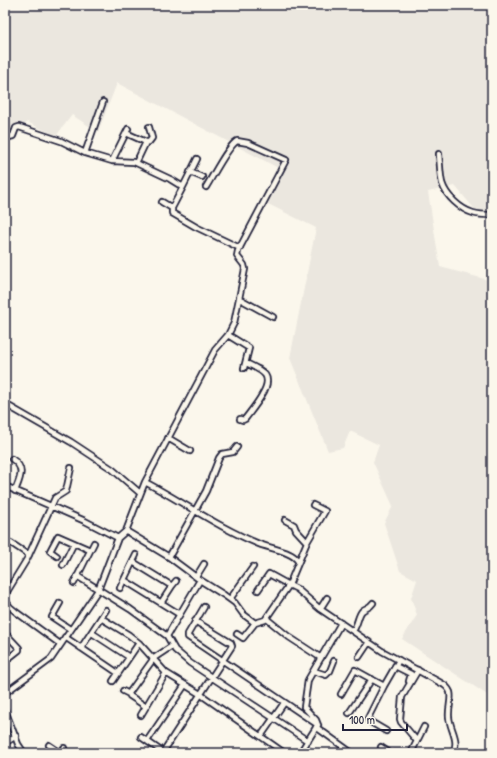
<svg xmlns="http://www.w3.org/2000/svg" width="497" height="758" font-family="'Patrick Hand',sans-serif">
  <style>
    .built { fill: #ebe7df }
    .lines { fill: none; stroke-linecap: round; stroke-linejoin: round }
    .minor-casing { stroke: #22223b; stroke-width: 8 }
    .minor { stroke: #fbf7ec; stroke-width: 4.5 }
  </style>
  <rect width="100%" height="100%" fill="#fbf7ec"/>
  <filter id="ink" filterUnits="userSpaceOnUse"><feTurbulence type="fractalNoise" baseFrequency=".025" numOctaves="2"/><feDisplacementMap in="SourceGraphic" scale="8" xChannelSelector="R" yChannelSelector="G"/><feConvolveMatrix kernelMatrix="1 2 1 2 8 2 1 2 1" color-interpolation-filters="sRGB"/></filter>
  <g filter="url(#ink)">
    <path class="built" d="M5,5H492V212L478,213L455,186L428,192L440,267L492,281V698L402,639L417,615L411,598L417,580L400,571L384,523L393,506L373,462L379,445L350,431L343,448L328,451L290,358L316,228L268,204L284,171L117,83L98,132L72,115L56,136L27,122L6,147H5Z"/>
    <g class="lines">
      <g class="minor-casing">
        <path id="minor" d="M126,133L146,142H149L152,138L149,127
          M5,138L13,136L16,128L19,127L61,141L85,153L112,161L134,162L170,179L183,187L172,208V213L196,227L240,248
          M85,153L103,102
          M439,154C440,164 440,174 442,183C446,196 460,209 473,213C479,215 486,215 492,215
          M112,161L128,129
          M136,163L146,142
          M190,172L202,177
          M183,187L197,159
          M162,202L172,208
          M240,299L273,317
          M228,335L249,348L244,368
          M5,404L71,442L112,469L140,493
          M240,419L243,420L245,419C251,411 257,404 262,395C274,375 263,371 246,363
          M168,438L190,451
          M12,459C26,468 20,478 15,491
          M145,482C183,502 219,528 259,544C269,548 292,551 298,561
          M5,486L85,521L118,538
          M285,520L294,525L296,530L307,542
          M126,531L169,557L200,580L224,595L235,603L243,614L255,623L265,620L289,585L297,589L320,609L382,651L441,683C445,685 448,687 450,692C452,700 448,708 449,717C450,730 460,740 453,753
          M5,541L11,543L29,555
          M57,556L50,551L58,536L90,550
          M169,557L206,491L219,458L222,454L233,452L237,447
          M133,562L172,586
          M63,565L74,543
          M77,576L130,609L167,636L175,650L190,663L308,741
          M196,577L204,564
          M124,580L179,614
          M74,583L94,543
          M120,588L136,555
          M258,590L269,574L289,585L307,542L325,511L313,505
          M5,595L27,559L55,498L66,491L71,468
          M230,599L253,567
          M5,600L10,607L16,612L60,644
          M60,603L52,617L70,629
          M161,603L172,586L176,581
          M204,607L188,634V637L318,725
          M320,609L327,598
          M101,618L129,635L139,643
          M267,619L289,637L321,658
          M353,631C358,624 358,615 362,611C366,607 369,609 373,603
          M5,633L19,648V650L5,661
          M92,633L129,657
          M237,634L243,638L255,623
          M167,636L200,580
          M65,637L118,673
          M81,648L106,610
          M359,657L369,642
          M395,666L411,674L409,681
          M314,671L326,675L330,671L334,661
          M113,681L139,643L166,673L200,694L283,752
          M123,691L129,694
          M5,693L51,659L98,590L118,538L126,531L145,482L215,350L228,335L234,323L245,269L244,265L237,256L238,251L286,160L248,143L237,141C228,146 213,176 206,187
          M341,694L355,670L384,686
          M145,706L130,696L129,693L154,658L172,646
          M5,710L18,744L24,753
          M349,713L372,679
          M141,715L166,673
          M318,725L316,720L304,707L308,680L341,623
          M316,727L352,753
          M386,731L369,721L368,718L384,686L399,660
          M261,736L284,703
          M141,737L164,753
          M147,741L185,685
          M417,741L401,722L400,719L402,697L418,670
          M5,743L16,736
          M5,743L8,753
          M49,745L61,753
          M381,747L390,753
          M64,748L65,753
          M304,748L313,753
          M163,752L232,646L231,643L195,621
          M274,753L277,748
          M300,753L317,726
          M395,753H399
          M411,753L424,727"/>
      </g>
      <use href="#minor" class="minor"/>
    </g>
  </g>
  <rect width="497" height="758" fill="none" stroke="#fbf7ec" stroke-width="20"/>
  <rect x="10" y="10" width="477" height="738" fill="none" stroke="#22223b" stroke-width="1.5" filter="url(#ink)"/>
  <path d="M343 724v6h64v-6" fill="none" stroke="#22223b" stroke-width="2"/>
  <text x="349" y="724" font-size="12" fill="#22223b" stroke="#fbf7ec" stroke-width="3" paint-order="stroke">100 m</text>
</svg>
